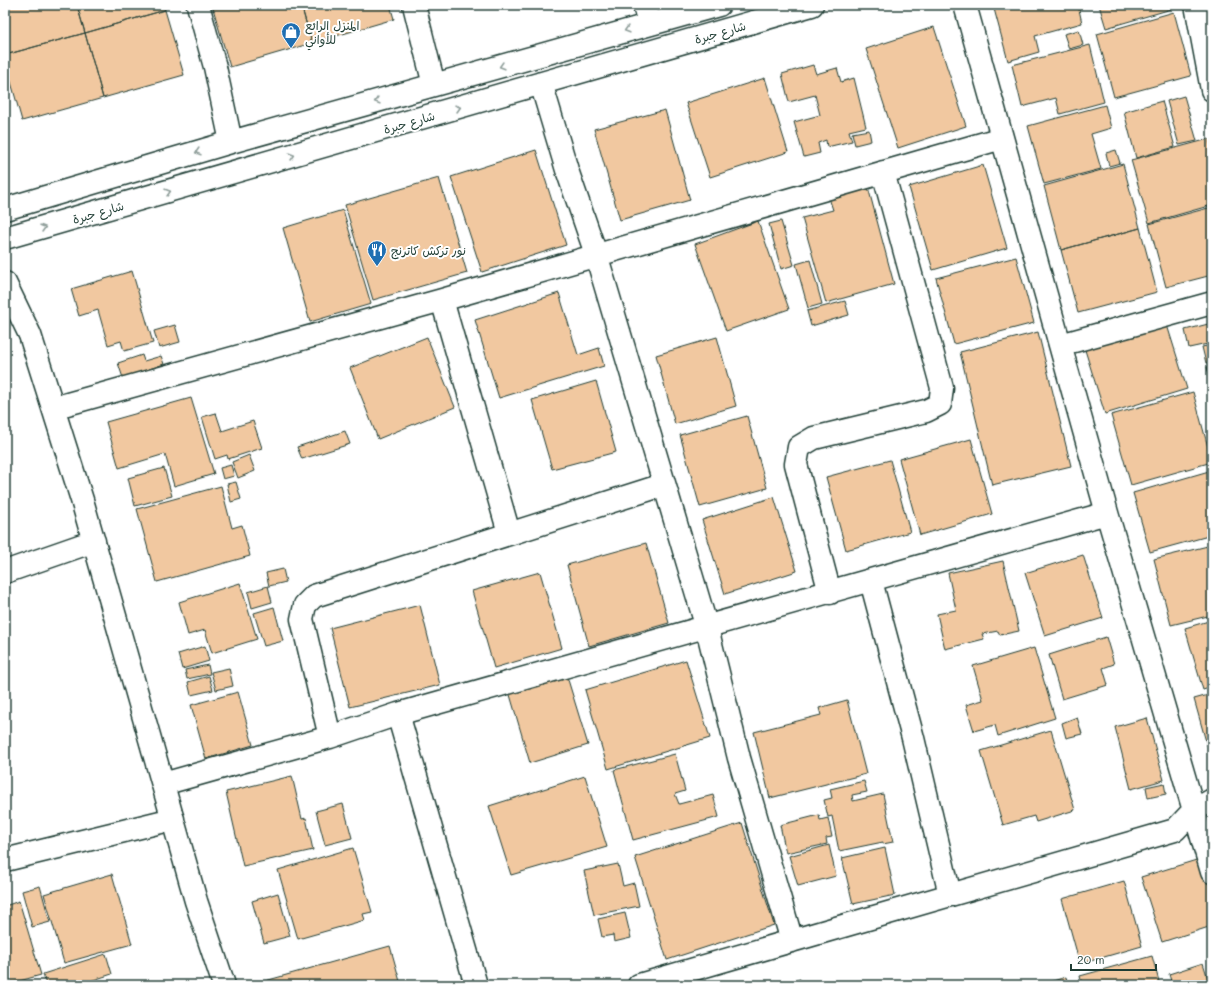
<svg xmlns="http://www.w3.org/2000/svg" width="1217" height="990" font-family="Mali,'Playpen Sans Arabic',sans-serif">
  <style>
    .building { fill: #f1c8a0; stroke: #1f3d34 }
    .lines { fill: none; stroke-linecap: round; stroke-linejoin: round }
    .minor-casing { stroke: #1f3d34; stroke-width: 25 }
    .minor { stroke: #fff; stroke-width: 22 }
    .oneway { stroke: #8f9e9a }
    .labels { text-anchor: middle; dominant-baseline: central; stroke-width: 4; stroke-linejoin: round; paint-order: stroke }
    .poi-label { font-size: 12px; fill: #1f3d34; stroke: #fff; text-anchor: start }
    .street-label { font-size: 12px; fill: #1f3d34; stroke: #fff }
  </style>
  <rect width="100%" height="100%" fill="#fff"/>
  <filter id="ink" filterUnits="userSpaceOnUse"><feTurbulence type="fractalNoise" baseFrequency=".025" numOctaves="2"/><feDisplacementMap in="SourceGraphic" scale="8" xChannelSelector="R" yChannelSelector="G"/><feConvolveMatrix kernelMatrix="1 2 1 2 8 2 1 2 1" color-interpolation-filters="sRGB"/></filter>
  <g filter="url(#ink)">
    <path class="building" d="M5,5H77L85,33L5,55Z
      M77,5H164L165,10L85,33Z
      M212,5H301L312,43L230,67Z
      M301,5H390L394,19L312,43Z
      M993,5H1078L1082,23L1035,36L1039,52L1008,61Z
      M1099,5H1175V8L1106,28Z
      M1208,5H1212V22Z
      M165,10L184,75L103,98L85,33Z
      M1174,12L1191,76L1114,97L1097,34Z
      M934,27L966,126L898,148L866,49Z
      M1079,30L1083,45L1069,49L1064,34Z
      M85,33L103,98L22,121L5,61V55Z
      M1090,45L1104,102L1060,114L1056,98L1022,107L1012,65Z
      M813,65L816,74L837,68L841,82L854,78L866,127L849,131L852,141L827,147L826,140L818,143L820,153L804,157L794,122L820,115L815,95L789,102L782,74Z
      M765,78L788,152L710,177L686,103Z
      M1184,96L1197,141L1179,145L1167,101Z
      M1162,101L1175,147L1136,158L1124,112Z
      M1105,105L1111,128L1091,134L1101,169L1044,184L1028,126Z
      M665,110L690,200L620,220L594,129Z
      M869,130L871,141L855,145L852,133Z
      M1209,139L1212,152V205L1149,223L1131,160Z
      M536,150L566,245L482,272L451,177Z
      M1116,150L1120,163L1109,166L1106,153Z
      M1123,164L1140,228L1061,250L1044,186Z
      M983,165L1007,248L933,270L909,187Z
      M439,178L467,273L373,300L345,205Z
      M868,187L894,284L826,303L802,218L833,210L829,198Z
      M1212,207V275L1166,287L1149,224Z
      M343,210L371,304L310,322L283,228Z
      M758,221L789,309L726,331L695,244Z
      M781,221L794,265L781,269L769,224Z
      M1140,228L1157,292L1078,313L1061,250Z
      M1016,257L1034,323L954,344L936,278Z
      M810,260L822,304L808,308L796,264Z
      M132,271L153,343L124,351L121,341L108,345L98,310L79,316L71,289Z
      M559,293L578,355L599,348L604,366L499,398L475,320Z
      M845,301L849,315L811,326L807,311Z
      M1212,323V343L1189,348L1185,330Z
      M175,325L180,342L159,348L154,331Z
      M1167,325L1187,389L1105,414L1085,350Z
      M1038,332L1071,466L992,485L960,352Z
      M427,337L455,407L378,439L350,368Z
      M717,337L736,406L675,424L656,355Z
      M1212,345V362L1206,363L1202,347Z
      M142,355L144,361L161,356L164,364L123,378L118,363Z
      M1212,366V383H1211L1207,367Z
      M596,381L616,452L552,469L532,400Z
      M1193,392L1212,462L1131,485L1111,415Z
      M191,398L214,474L174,486L165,454L119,468L106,422Z
      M216,413L222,431L253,421L262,448L228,459L227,455L215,459L202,417Z
      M747,416L767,488L700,507L680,435Z
      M345,431L350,444L302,459L297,447Z
      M971,439L992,514L920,535L899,459Z
      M249,455L255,471L238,478L232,462Z
      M890,460L910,532L846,550L826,477Z
      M231,465L234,476L223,479L220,468Z
      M164,468L172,496L135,506L128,478Z
      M1209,471L1212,482V535L1150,552L1133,493Z
      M236,482L241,499L231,502L227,484Z
      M221,486L232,528L242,525L250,556L157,582L137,509Z
      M774,497L797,571L725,594L702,520Z
      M646,543L669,623L589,646L567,565Z
      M1212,545V615L1171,625L1154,559Z
      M1083,555L1103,618L1045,636L1025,573Z
      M1003,561L1019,631L1000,635L998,631L982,634L984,639L945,649L937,614L956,610L948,573Z
      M283,569L286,582L269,586L266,573Z
      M540,572L562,648L494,668L472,591Z
      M240,583L257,639L212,653L205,630L188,635L179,602Z
      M268,586L272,602L252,608L248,592Z
      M420,605L440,685L350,707L330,628Z
      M274,607L283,641L264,646L254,613Z
      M1212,620V687L1203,690L1185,628Z
      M1106,637L1114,664L1103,668L1108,685L1062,699L1049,655Z
      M205,646L209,661L182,669L178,654Z
      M1034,648L1055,718L998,736L995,725L974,731L966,705L983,700L973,666Z
      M686,660L710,738L608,769L585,690Z
      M208,665L210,674L187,679L185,670Z
      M229,668L233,686L216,690L211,672Z
      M565,670L588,745L530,763L508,688Z
      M209,676L213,690L191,695L188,682Z
      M238,692L253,745L206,759L191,705Z
      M1212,694V763L1194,699Z
      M847,700L866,774L770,798L754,732L821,715L819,708Z
      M1077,717L1082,734L1066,738L1062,723Z
      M1147,718L1164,780L1131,789L1115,727Z
      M1051,730L1075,810L1036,822L1034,816L1003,825L981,751Z
      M675,754L685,791L675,794L679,804L713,795L719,817L633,840L614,770Z
      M292,776L302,819L306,818L313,850L243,866L226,792Z
      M585,776L607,847L511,875L489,806Z
      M864,781L867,792L852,795L853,801L883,794L893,842L883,844V842L839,851L832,816L828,817L824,800L832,798L830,789Z
      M1164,783L1166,794L1148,798L1146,787Z
      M343,804L352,838L325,845L316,811Z
      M819,815L820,820L828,818L832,837L826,838L827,844L786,853L780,825Z
      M742,823L774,925L667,960L635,857Z
      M829,845L836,876L798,886L789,856Z
      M353,848L372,912L363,914L365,920L298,939L278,870Z
      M885,848L895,895L853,904L842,858Z
      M1203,858L1212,887V926L1162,942L1141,877Z
      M618,864L623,886L634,883L639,906L594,915L584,871Z
      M112,874L132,944L64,963L44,894Z
      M1124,881L1142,946L1080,964L1062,899Z
      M40,886L50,922L32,927L22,891Z
      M278,893L290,936L264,943L252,901Z
      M19,901L41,975L5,985V906Z
      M625,913L631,938L614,942L613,935L602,937L598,919Z
      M390,946L401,985H266L265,981Z
      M106,954L112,974L78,985H46L43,974Z
      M1152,956L1160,985H1082L1080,976Z
      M1203,963L1210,985H1172L1169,974Z
      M1066,977L1068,985H1040Z
      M800,979L802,985H779Z"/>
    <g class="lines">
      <defs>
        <path id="minor" d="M198,5L215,67L231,142
          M414,5L434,85
          M644,5L649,24
          M965,5L1107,513L1212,872
          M1196,5L1212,90
          M541,83L567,170L596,254L707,628L739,758L792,941
          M5,209L231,142L719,5
          M5,238L812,5
          M5,283L30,335L82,500L196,901L224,985
          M442,300L509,533
          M1060,345L1212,303
          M53,408L442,300L1002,138
          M5,572L94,541
          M871,581L913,738L950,895
          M830,593L796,464L799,447L814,438L926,411L940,404L942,388L883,172
          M398,714L476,985
          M330,737L302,619L305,605L314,596L663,485
          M163,784L330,737L398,714L1107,513
          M5,860L173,819
          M639,985L1175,830L1193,811L1212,800"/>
      </defs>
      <use href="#minor" class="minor-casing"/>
      <use href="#minor" class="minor"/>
    </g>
    <defs><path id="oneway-chevron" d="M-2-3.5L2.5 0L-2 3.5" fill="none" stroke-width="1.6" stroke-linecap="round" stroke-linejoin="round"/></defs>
    <g class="oneway">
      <use href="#oneway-chevron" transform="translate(627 30) rotate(164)"/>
      <use href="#oneway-chevron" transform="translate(502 66) rotate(164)"/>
      <use href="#oneway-chevron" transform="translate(377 101) rotate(164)"/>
      <use href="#oneway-chevron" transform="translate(458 108) rotate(-16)"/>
      <use href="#oneway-chevron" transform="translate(198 152) rotate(163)"/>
      <use href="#oneway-chevron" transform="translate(292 156) rotate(-16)"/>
      <use href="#oneway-chevron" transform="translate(168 192) rotate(-16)"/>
      <use href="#oneway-chevron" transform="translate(43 228) rotate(-16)"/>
    </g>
  </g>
  <defs>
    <symbol id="shop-pin" viewBox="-11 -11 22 30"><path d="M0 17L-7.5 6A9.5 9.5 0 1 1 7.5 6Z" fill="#1f6fb2" stroke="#fff"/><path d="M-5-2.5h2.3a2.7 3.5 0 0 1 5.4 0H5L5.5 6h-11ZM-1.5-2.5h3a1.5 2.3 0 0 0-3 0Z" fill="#fff"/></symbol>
    <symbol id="restaurant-pin" viewBox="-11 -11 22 30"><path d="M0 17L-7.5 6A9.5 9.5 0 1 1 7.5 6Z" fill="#1f6fb2" stroke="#fff"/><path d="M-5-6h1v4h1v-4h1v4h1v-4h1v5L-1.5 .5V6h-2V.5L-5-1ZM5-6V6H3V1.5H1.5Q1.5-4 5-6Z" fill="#fff"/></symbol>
  </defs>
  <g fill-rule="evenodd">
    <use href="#shop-pin" x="280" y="21" width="22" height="30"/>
    <use href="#restaurant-pin" x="366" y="239" width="22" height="30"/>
  </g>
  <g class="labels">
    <g class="poi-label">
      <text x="305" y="25">المنزل الرائع<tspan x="305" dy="14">للأواني</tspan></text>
      <text x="391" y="250">نور تركش كاترنج</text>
    </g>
    <g class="street-label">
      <text transform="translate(720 32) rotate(-16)">شارع جبرة</text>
      <text transform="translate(409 122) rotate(-16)">شارع جبرة</text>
      <text transform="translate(98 212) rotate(-16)">شارع جبرة</text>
    </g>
  </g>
  <rect width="1217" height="990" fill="none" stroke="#fff" stroke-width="20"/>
  <rect x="10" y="10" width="1197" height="970" fill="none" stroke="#1f3d34" stroke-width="1.5" filter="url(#ink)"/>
  <path d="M1071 964v6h85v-6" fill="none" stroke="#1f3d34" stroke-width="2"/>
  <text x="1077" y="964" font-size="12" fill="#1f3d34" stroke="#ffffff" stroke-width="3" paint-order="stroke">20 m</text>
</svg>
